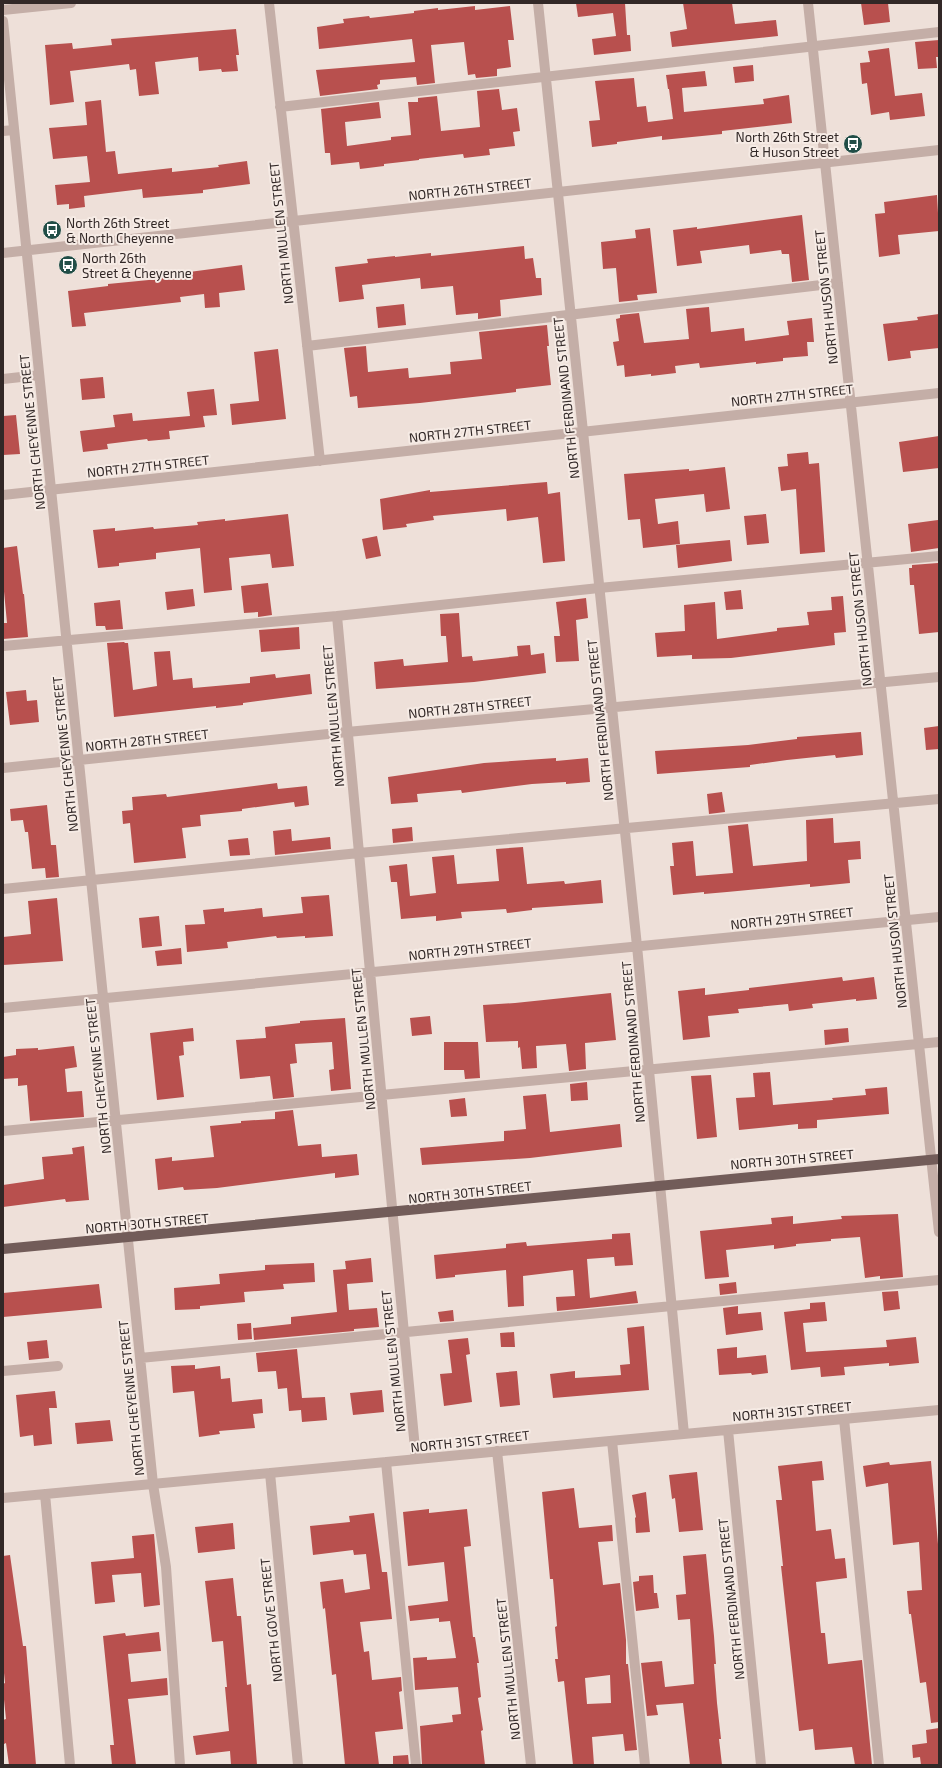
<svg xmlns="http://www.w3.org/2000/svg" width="942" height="1768" font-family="'Exo 2',sans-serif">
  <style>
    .building { fill: #b8504e; fill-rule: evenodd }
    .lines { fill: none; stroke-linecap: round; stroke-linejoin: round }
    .minor { stroke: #c4aea7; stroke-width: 10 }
    .major { stroke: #725c59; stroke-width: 10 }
    .labels { text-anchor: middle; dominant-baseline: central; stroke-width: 4; stroke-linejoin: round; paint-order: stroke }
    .poi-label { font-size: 13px; fill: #322827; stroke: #f6ebe5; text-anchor: start }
    .street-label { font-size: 13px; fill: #322827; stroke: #f6ebe5 }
  </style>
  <rect width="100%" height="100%" fill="#eee0d9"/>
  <path class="building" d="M576,3H625L627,35H630L631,51L594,55L592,39L616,36L613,13L578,17Z
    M683,3H732L735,24L776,20L778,36L672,47L670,32L687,29Z
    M861,3H888L890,22L864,25Z
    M475,6V10L510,6L514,40H508L511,67L497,69V76L476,78L475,74L468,75L464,42L431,45L435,83L417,85L416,77L380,80V84L377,85L378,89L320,96L316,70L415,62L412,39L319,49L317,27L344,23L343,19L369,16L370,18L414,13V11L438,8V10Z
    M236,29L239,55H236L238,71L222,72L221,69L199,71L198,57L155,62L159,94L139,96L136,69L130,70L129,64L70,71L74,102L50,105L45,45L72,43L73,49L112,45L111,39Z
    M939,40V57H936L937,68L918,69L915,42Z
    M889,48L895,96L922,93L925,116L890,120L889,112L871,115L867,83L862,84L860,63L870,62L868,51Z
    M753,65L754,81L735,83L733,67Z
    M705,71L707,86L682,88L684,112L764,104L763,99L789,95L792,123L722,131V134L662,140V136L617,142V144L592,147L589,121L600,120L595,81L634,78L637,107L646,106L648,122L673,119L669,89H668L666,75Z
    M499,89L502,110L517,108L520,131L513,132L515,146L489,149L490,155L464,158L463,154L419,159V160L384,164V166L360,169L359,162L331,165L330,153H325L321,109L379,102L381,118L345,122L347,146L391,140V137L411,135L408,102H418V98L437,96L441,131L480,127L477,91Z
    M101,100L106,152L115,151L118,174L172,168V172L219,167L218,165L247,161L250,184L203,190V193L143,198L142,189L84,196L85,207L69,209V204L57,205L55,185L90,182L87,156L53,159L49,128L87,125L85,102Z
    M937,195L939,231L898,235L900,254L879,257L875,214L885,213L884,202Z
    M802,215L809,280L792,282L789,254H782L781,250L750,254L749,245L700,251L702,263L677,266L673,230L697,227V229Z
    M650,228L657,293L637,295L638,300L619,302L616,268L603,269L601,242L636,238L635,230Z
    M524,246L525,259L533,258L536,278H541L542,295L500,300L501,316L478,319V313L456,315L453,286L421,289L420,278L362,285L364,299L339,302L335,267L368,263L367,259L395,256V257L431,253V256Z
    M242,265L245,290L219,293L220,307L205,308L204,294L180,297L181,302L84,313L86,326L72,327L68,291L108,286V284L159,279V276Z
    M404,304L406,325L378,328L376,307Z
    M709,307L711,332L744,328L745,341L789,335L787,321L812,318L814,342H807L808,356L783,358V361L756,364V362L700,368L699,363L675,366L676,373L651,376V374L625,377L624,365L617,366L613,342L619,341L616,319L620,318V315L639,313L644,343L689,339L686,309Z
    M939,314V348L910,351L911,358L888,361L883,324L918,320L917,317Z
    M547,325L549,346H547L551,385L516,389V392L420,403L358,408L357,396L350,397L344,348L366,346L368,372L408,368L409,378L451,374L450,362L482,359L479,332Z
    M278,349L286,419L232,425L230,404L259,401L254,352Z
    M103,377L105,398L82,400L80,379Z
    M214,389L217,415L203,416L205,427L169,431L170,439L148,441L147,439L107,444L108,449L83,452L80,431L115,427L113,415L132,413L133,421L190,416L187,392Z
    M16,415L20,454L3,455V416Z
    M939,436V468L903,472L899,442Z
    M808,452L809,464L819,463L825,552L800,554L796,489L781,491L778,467L788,466L787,454Z
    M725,467L730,509L706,512L704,494L655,499L658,524L678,521L680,544L643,548L640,519L628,520L624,474L689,469V471Z
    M547,482L548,494L560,492L565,561L543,563L538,517L507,521L506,509L433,516L434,520L406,524L407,527L383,530L380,499L430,490V492Z
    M288,514L294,566L272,568L270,554L229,558L232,590L204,593L200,548L156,553V559L119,563V566L98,568L93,530L115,528V531L153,527L154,529L198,525L197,522L225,519V521Z
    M766,514L769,543L747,545L744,516Z
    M938,520L939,548L911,552L908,524Z
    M377,536L381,556L366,559L362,539Z
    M730,540L732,561L678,568L676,545Z
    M17,546L23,594H24L28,637L3,639V623H7L3,581V548Z
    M938,563L939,632L919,634L914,585H910L909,568H912V565Z
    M268,583L272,615L258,617V612L244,613L241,586Z
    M193,589L195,606L167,610L165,592Z
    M741,590L743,609L726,610L724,592Z
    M843,596L846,632L834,633L835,645L731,658L692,659V655L657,657L655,633L685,631L684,605L715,602L717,639L777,631V628L809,625L807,612L832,610L831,597Z
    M586,598L588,618L576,620L579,661L556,662L554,636H560L556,602Z
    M120,600L123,629L106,630L105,626H96L94,603Z
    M459,613L462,657L472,656L473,661L518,656L517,646L530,645L531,655L544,653L546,673L474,682L376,689L374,662L403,659L404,666L448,662L446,636H441L440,614Z
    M299,627L300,649L261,652L259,630Z
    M124,642L125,643H128L133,690L157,686L154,652L170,651L173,680L192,678L193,688L250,683V677L275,674L276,678L310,674L312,694L243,703V705L216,708V706L114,717L107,643Z
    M26,690L27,701L37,700L39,722L10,725L6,692Z
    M939,726V749L926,750L924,728Z
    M861,732L863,755L836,758L835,755L787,760L750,765V767L657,774L655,751L748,745L797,739V737Z
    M556,758V761L588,758L590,782L566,784V782L532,784L462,793L461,790L417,794L418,802L391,804L388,777L484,763Z
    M277,783L278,789L307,786L309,805L295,807L294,802L242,809V811L200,815L201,826L182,828L186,858L134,863L130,823L123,824L122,811L133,810L132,797L166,794L167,797Z
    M722,792L725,812L709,814L707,794Z
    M47,805L51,845H56L59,877L46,878L45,868L32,869L28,832H25L23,820L11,821L10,809Z
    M833,818L834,843L860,841L861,859L848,860L850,883L810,887V884L727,892L704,894V892L673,895L670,866H674L672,843L693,841L696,876L733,873L728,826L748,824L753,866L807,861L806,820Z
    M412,827L413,841L393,843L392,829Z
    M291,829L292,841L330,837L331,849L275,855L273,831Z
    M248,838L250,855L230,856L228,840Z
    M523,847L527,884L564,881L565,884L601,880L603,903L532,908V910L507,913L506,909L461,912L462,918L436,921V916L401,919L397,882H391L389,866L407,864L410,896L436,893L432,857L454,855L457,884L499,881L496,849Z
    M329,895L333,936L305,938V936L277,938L276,936L227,942L228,948L187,952L185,925L205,924L203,910L224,908V912L262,908L263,917L303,913L301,897Z
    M57,898L63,961L3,965V937L31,934L28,901Z
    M159,916L162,946L142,948L139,918Z
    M181,948L182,964L157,966L155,951Z
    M842,977L843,981L874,977L877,999L856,1001V999L812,1004L813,1008L789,1011L788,1004L738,1009L739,1013L708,1016L710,1037L683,1040L678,991L705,988V995L749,990V988Z
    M611,993L616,1040L585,1043L586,1069L569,1071L566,1044L536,1046L537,1068L522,1069L520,1047L518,1048V1041L486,1042L483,1005L515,1003Z
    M430,1016L432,1034L412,1036L410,1018Z
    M345,1018L351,1089L331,1091L329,1070L334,1069L332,1042L295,1044L297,1063L290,1064L294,1097L273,1099L270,1076L240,1079L236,1040L266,1038L265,1027L300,1023V1021Z
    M193,1028L194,1041L183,1042L184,1055L179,1056L184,1097L157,1100L150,1033Z
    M848,1028L849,1042L825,1045L824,1030Z
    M444,1042H478L480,1078L465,1079L464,1070H444Z
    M74,1046L77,1067L65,1069L67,1092L82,1091L84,1117L30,1121L27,1085L18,1086V1078L3,1079V1057L16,1055V1049L38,1048V1050Z
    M770,1072L773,1105L833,1100L832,1098L866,1095L865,1089L887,1087L889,1114L817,1120V1128L798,1129V1124L739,1130L736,1098L755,1097L753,1073Z
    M711,1075L717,1137L697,1139L691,1076Z
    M587,1082L588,1100L571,1101L570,1084Z
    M546,1094L550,1132L620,1124L622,1147L530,1158L422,1165L420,1148L504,1141V1131L526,1129L523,1096Z
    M465,1098L467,1116L451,1117L449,1100Z
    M293,1110L298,1146L321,1144L322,1157L357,1154L359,1175L335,1178V1173L217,1188L184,1190L183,1187L158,1190L155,1159L172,1157V1161L214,1157L210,1126L241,1123V1121L275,1119V1112Z
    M84,1146L89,1200L66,1202L65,1199L3,1207V1185L44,1179L42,1157L73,1154L72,1148Z
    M898,1214L903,1277L880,1279V1276L865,1278L860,1237L831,1239V1241L796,1244V1246L774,1249V1245L726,1250L729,1277L705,1279L700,1231L772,1224L771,1218L793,1216V1224L842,1219L841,1216Z
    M630,1233L633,1265L615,1266L614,1257L587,1259L590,1298L636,1291L638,1303L557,1311L556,1297L575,1296L573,1270L523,1276L524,1306L508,1307L506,1270L455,1275V1277L436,1279L434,1255L506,1248V1244L526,1242L527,1246L612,1239V1234Z
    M371,1258L373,1282L347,1284L349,1310L377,1308L379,1327L354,1329V1331L254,1340L253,1328L291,1324V1317L337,1312L333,1270L346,1269L345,1261Z
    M314,1263L315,1282L283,1284L284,1289L244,1292L245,1302L200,1306V1309L175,1310L174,1288L220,1284L219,1274L265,1270V1265Z
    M736,1282L737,1293L720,1295L719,1284Z
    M99,1284L102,1308L3,1317V1293Z
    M898,1291L900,1309L884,1311L882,1292Z
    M825,1302L827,1321L803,1323L806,1352L887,1347L886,1340L916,1337L919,1363L889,1366V1363L844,1367L845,1375L821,1377L820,1367L791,1370L784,1312L810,1309V1303Z
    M738,1306V1314L761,1312L763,1330L726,1335L723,1308Z
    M453,1310L454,1321L440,1322L438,1312Z
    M251,1323L252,1339L238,1340L237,1324Z
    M644,1326L649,1390L553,1398L550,1374L575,1371V1378L621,1375L620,1365L630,1364L627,1328Z
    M514,1332L515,1347H501L500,1333Z
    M468,1338L470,1354L466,1355L472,1402L444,1406L440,1374L452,1373L448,1340Z
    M47,1340L49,1358L29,1360L27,1342Z
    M737,1347V1358L766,1355L768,1373L752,1375L751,1373L719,1375L717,1349Z
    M297,1349L302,1398L325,1397L327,1420L302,1422L301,1410L289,1411L287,1388L278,1389L276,1371L258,1372L256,1353Z
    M195,1365V1369L220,1366L221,1379L230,1378L232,1402L262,1399L263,1413L253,1414L255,1428L219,1431L220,1434L199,1437L194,1391L173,1393L171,1366Z
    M517,1371L520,1405L500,1407L496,1373Z
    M382,1390L384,1412L353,1415L350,1393Z
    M55,1391L57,1408H49L52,1444L34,1446L33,1435L20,1437L16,1395Z
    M110,1420L113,1441L77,1444L75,1423Z
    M822,1461L824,1480L812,1481L816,1531L831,1529L835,1559L845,1558L847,1578L816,1582L821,1633H825L828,1664L862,1660L872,1765H855L852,1747L815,1750L813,1729L799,1731L781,1566H783L776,1500H782L778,1466Z
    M931,1461L939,1556V1722L931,1723L926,1682L920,1683L911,1614H909L907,1591L922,1590L919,1542L893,1545L888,1483L866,1487L863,1466L889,1462L890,1465Z
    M697,1472L703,1530L679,1532L675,1498L672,1499L669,1475Z
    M574,1488L579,1528L612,1525L613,1541L598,1542L603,1585L620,1583L626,1640V1664H628L637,1750L625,1751L623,1734L592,1737L594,1765H573L564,1681L558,1682L555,1659H558L555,1627L557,1626L553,1579H550L542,1492ZM610,1675L611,1703L587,1704L585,1678Z
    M646,1492L650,1532L636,1533L635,1518L636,1517L632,1495Z
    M429,1509V1513L467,1509L471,1546L464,1547L473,1637H475L479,1663H477L481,1697L478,1698L483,1730L481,1731L485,1765H422L420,1726L453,1722L452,1715L461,1714L458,1687L415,1690L413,1658L427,1657V1660L456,1658L450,1621L439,1622V1618L410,1621L408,1606L448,1601L444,1562L408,1566L403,1512Z
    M374,1513L382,1572H387L392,1619L360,1622L364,1652L369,1651L372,1680L401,1677L402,1691L399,1692L403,1729L375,1732L379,1765H345L336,1674L332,1675L325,1608L323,1609L320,1582L343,1579L345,1593L370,1589L366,1554L354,1555L353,1550L313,1555L310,1526L350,1522L349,1516Z
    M233,1523L235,1549L198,1553L195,1527Z
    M154,1534L160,1605L144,1607L141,1573L112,1575L115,1602L95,1604L91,1562L134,1558L132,1536Z
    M706,1554L714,1636L716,1664H714L717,1703L721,1739H719L722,1765H690L683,1703L656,1705L658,1715L647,1716L641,1663L662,1661L665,1687L694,1684L690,1619L678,1620L676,1595L686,1594L683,1556Z
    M10,1555L23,1646H26L36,1765H9L6,1743L4,1744L3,1720L6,1719L3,1690V1684L5,1683L3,1663V1556Z
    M653,1575L654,1593H657L659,1608L636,1611L633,1582L639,1581V1576Z
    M233,1578L237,1616H241L247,1685L251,1684L257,1765H231L230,1751L196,1755L193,1736L229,1731L225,1687H227L223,1641L212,1642L205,1581Z
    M159,1632L161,1651L128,1654L131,1682L167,1678L168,1695L128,1699L136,1765H112L110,1745H114L103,1636L125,1633L126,1636Z
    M939,1728V1765H921L920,1757L913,1758L912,1745L927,1743L926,1730Z
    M408,1755L409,1765H393V1756Z"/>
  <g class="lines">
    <path class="minor" d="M269,3L320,461
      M538,3L637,946L684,1434
      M808,3L939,1232
      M3,10L71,3
      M3,21L153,1484L166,1567L180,1765
      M280,107L939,32
      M3,131L14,130
      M3,253L939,150
      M307,346L838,283
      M3,379L39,375
      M3,495L939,393
      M337,616C361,897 390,1178 416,1459
      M3,646L337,616L599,588L939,556
      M3,768L347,732L939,677
      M3,889L359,853L939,799
      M3,1008L939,917
      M3,1131L939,1042
      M140,1358L939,1280
      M3,1371L58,1366
      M844,1419L879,1765
      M728,1430L761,1765
      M612,1441L645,1765
      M497,1451L531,1765
      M386,1462L416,1765
      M270,1473L298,1765
      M45,1494L70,1765
      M3,1498L939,1410"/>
    <path class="major" d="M3,1249L939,1159"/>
  </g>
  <defs>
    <symbol id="bus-disc" viewBox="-11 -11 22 22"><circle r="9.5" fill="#214e47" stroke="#f6ebe5"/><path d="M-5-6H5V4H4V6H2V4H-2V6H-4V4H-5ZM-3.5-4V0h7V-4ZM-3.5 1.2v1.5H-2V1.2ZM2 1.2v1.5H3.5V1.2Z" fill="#fff"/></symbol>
  </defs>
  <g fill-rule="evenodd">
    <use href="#bus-disc" x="842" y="133" width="22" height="22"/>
    <use href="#bus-disc" x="41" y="219" width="22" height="22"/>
    <use href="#bus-disc" x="57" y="254" width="22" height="22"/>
  </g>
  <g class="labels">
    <g class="poi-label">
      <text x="839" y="137" text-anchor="end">North 26th Street<tspan x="839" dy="15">&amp; Huson Street</tspan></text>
      <text x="66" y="223">North 26th Street<tspan x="66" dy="15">&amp; North Cheyenne</tspan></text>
      <text x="82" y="258">North 26th<tspan x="82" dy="15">Street &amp; Cheyenne</tspan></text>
    </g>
    <g class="street-label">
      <text transform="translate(470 189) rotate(-6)">NORTH 26TH STREET</text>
      <text transform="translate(281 233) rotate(-96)">NORTH MULLEN STREET</text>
      <text transform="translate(826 297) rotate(-96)">NORTH HUSON STREET</text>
      <text transform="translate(792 395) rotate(-6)">NORTH 27TH STREET</text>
      <text transform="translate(566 398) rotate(-96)">NORTH FERDINAND STREET</text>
      <text transform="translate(470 431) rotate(-6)">NORTH 27TH STREET</text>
      <text transform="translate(32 432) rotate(-96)">NORTH CHEYENNE STREET</text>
      <text transform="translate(148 466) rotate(-6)">NORTH 27TH STREET</text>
      <text transform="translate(860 619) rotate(-96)">NORTH HUSON STREET</text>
      <text transform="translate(470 707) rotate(-6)">NORTH 28TH STREET</text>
      <text transform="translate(333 716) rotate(-95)">NORTH MULLEN STREET</text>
      <text transform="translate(600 720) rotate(-96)">NORTH FERDINAND STREET</text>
      <text transform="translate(147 740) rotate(-6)">NORTH 28TH STREET</text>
      <text transform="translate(65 754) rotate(-96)">NORTH CHEYENNE STREET</text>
      <text transform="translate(792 918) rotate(-6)">NORTH 29TH STREET</text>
      <text transform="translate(895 941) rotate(-96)">NORTH HUSON STREET</text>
      <text transform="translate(470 949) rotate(-6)">NORTH 29TH STREET</text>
      <text transform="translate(363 1039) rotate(-96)">NORTH MULLEN STREET</text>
      <text transform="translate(633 1042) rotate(-95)">NORTH FERDINAND STREET</text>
      <text transform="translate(98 1076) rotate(-96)">NORTH CHEYENNE STREET</text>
      <text transform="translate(792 1159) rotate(-5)">NORTH 30TH STREET</text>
      <text transform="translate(470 1192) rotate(-6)">NORTH 30TH STREET</text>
      <text transform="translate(147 1223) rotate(-5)">NORTH 30TH STREET</text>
      <text transform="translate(393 1361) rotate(-96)">NORTH MULLEN STREET</text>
      <text transform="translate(131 1398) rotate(-96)">NORTH CHEYENNE STREET</text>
      <text transform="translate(792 1411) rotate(-5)">NORTH 31ST STREET</text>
      <text transform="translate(470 1441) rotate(-6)">NORTH 31ST STREET</text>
      <text transform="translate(731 1599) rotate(-96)">NORTH FERDINAND STREET</text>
      <text transform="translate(271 1620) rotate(-96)">NORTH GOVE STREET</text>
      <text transform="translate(508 1669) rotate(-96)">NORTH MULLEN STREET</text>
    </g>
  </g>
  <rect width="942" height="1768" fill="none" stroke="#322827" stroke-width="8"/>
</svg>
